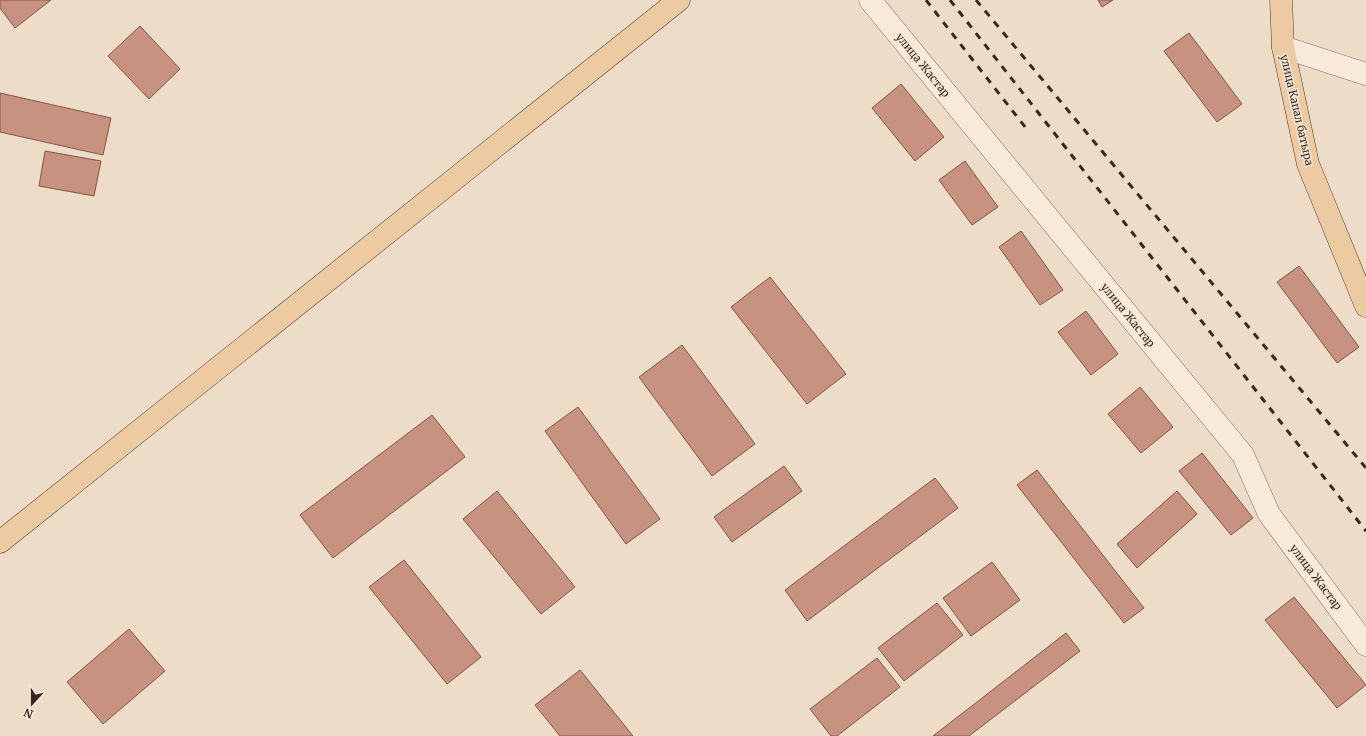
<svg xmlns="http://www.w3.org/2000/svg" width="1366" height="736" font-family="Merriweather,serif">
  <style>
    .building { fill: #c79380; stroke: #845545 }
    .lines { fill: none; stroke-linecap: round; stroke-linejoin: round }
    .minor-casing { stroke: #876e5e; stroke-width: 23 }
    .major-casing { stroke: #553d32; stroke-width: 23 }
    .minor { stroke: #f7eada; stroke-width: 22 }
    .major { stroke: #eccaa2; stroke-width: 22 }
    .rail { stroke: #382820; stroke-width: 3; stroke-dasharray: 7 7; stroke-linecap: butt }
    .labels { text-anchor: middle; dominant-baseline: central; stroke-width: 3; stroke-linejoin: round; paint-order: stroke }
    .street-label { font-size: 11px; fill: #382820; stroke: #f4e7d7 }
  </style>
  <rect width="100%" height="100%" fill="#ecdcc8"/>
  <path class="building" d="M0,0H51L15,28L0,8Z
    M1098,0H1113L1102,7Z
    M140,26L180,69L149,99L108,56Z
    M1189,33L1242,104L1217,122L1164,51Z
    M901,84L944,137L915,161L872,108Z
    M0,93L111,118L103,155L0,132Z
    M45,151L101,161L94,196L39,186Z
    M965,161L998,207L972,225L939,180Z
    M1021,231L1063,290L1040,305L999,247Z
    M1299,266L1359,347L1337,363L1277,282Z
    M770,277L846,374L807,404L731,307Z
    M1086,311L1118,354L1091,375L1058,332Z
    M682,345L755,444L712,476L639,377Z
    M1140,387L1173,427L1141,453L1108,414Z
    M578,407L660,519L626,544L545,431Z
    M432,415L465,457L333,558L300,515Z
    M1202,453L1253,518L1231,535L1179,471Z
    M784,466L802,491L732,542L714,517Z
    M1037,470L1144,608L1124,623L1017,485Z
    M935,478L958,508L807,621L785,590Z
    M497,491L575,587L541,614L463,519Z
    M1177,491L1197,514L1137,568L1117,544Z
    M404,560L481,657L447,684L369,587Z
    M992,562L1020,600L971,636L943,598Z
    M1294,597L1366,685L1337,708L1265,620Z
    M937,603L963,635L904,681L878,648Z
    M129,629L165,671L103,724L67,682Z
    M1066,633L1080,651L969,736H933Z
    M877,658L900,687L837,736H831L810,709Z
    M580,670L633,736H560L535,705Z"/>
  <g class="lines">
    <defs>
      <path id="minor" d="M870,0L1243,455L1269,514L1366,645
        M1283,47L1366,74"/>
      <path id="major" d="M1281,0L1283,47L1308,164L1366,306
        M0,542L679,0"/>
    </defs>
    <use href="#minor" class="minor-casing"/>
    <use href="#major" class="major-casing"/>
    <use href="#minor" class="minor"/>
    <use href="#major" class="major"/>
    <path class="rail" d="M926,0L1029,132
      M950,0L1366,531
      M976,0L1366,468"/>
  </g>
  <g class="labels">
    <g class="street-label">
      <text transform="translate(923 65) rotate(51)">улица Жастар</text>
      <text transform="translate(1297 110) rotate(77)">улица Капал батыра</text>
      <text transform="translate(1128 315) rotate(51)">улица Жастар</text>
      <text transform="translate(1316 577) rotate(53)">улица Жастар</text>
    </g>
  </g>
  <g transform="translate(32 704) rotate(201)" stroke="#f4e7d7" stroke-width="3" paint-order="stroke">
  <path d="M0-3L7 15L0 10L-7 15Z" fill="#382820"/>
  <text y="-6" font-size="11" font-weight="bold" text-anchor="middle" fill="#382820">N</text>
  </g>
</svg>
